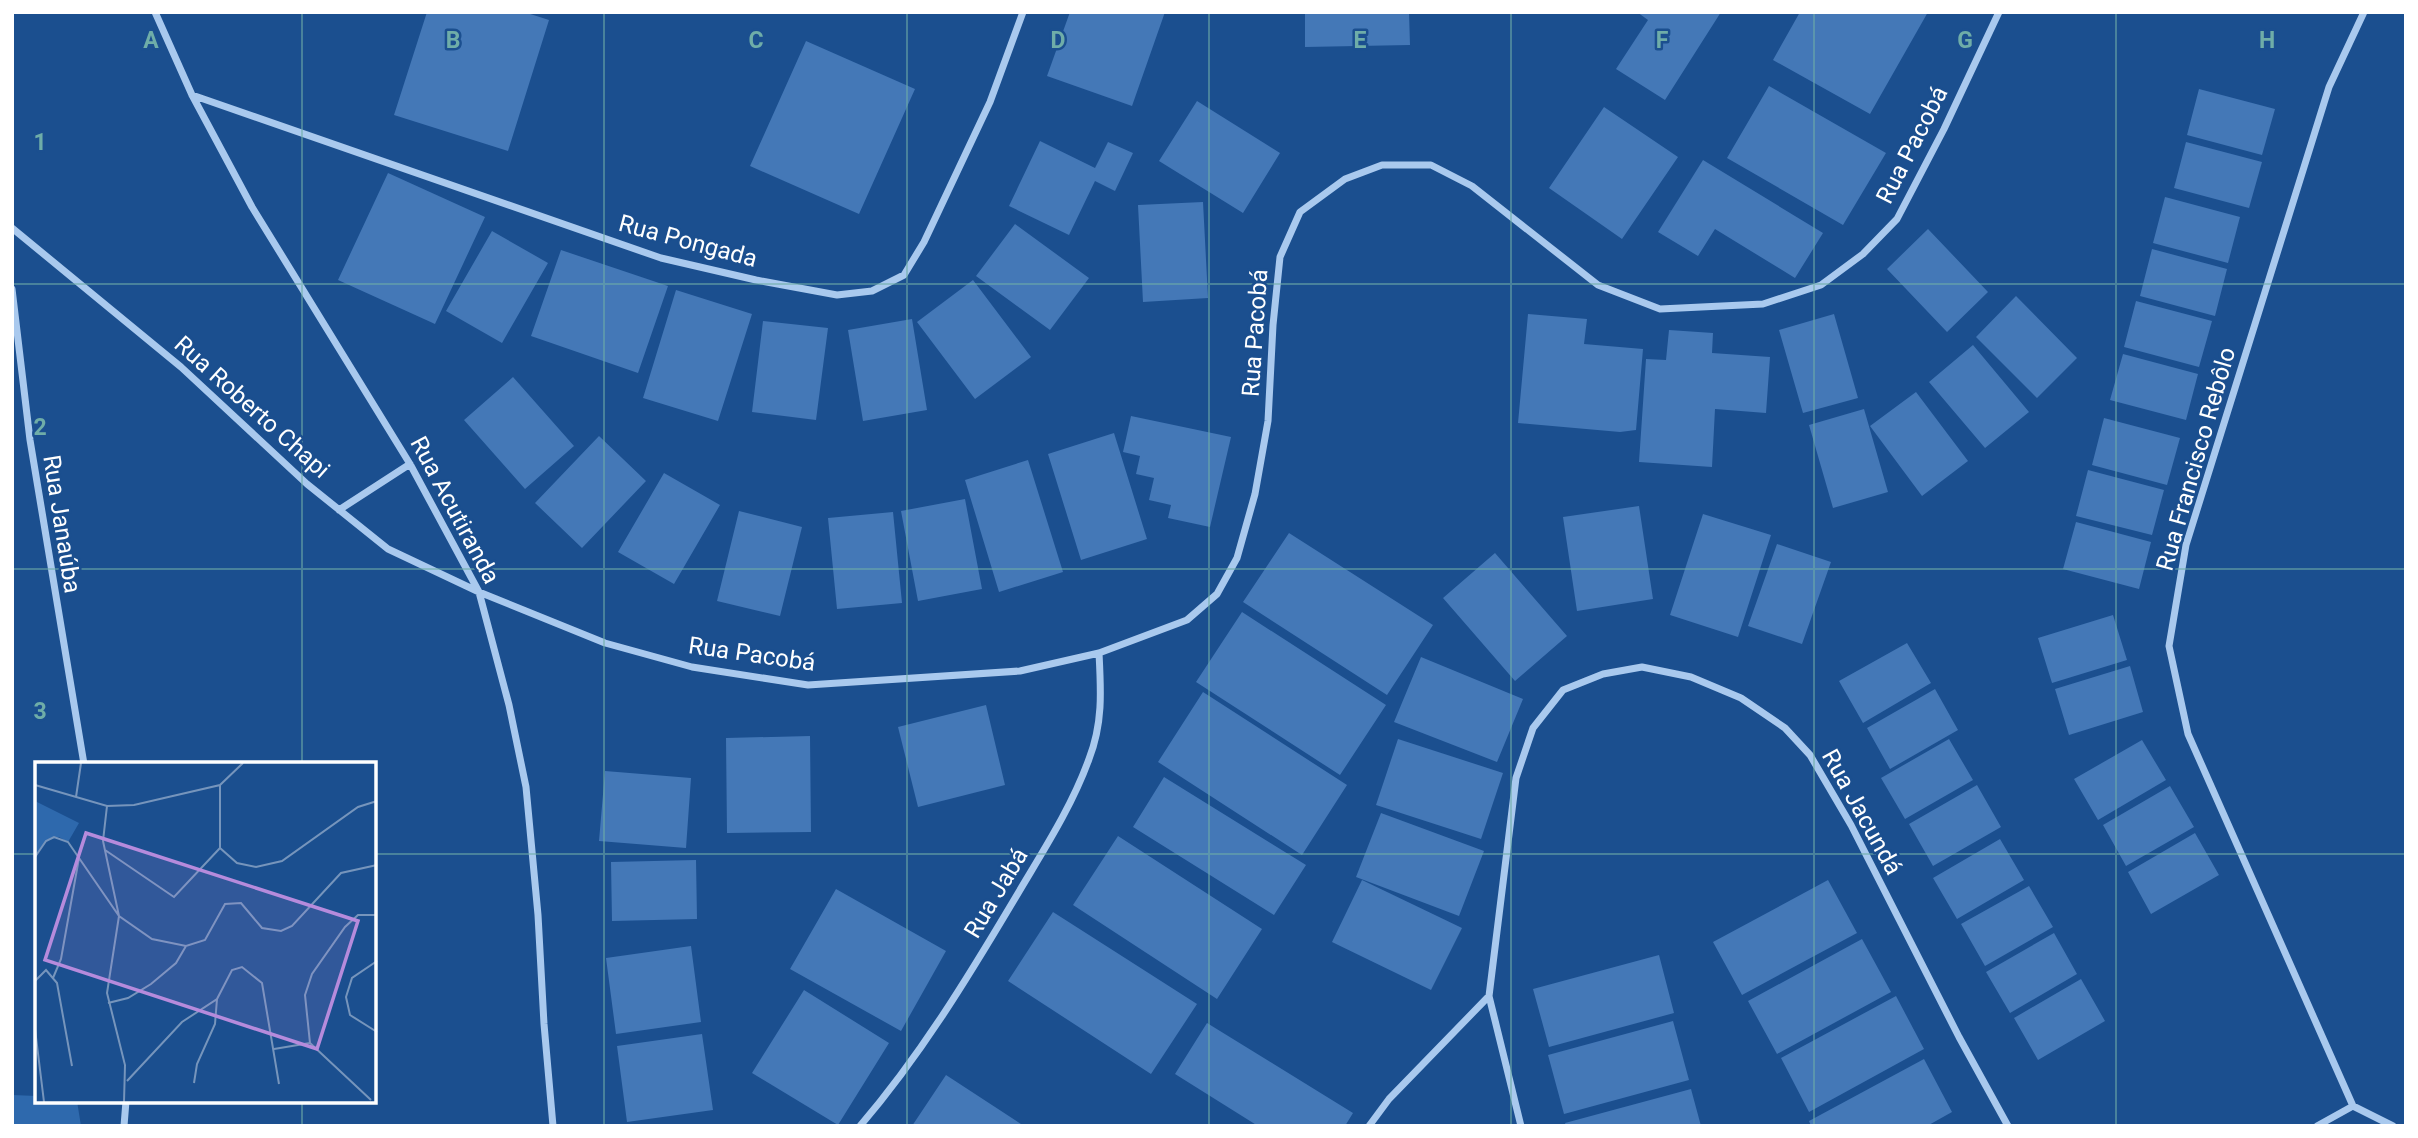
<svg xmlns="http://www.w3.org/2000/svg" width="2418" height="1138" font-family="Roboto,sans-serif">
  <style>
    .green { fill: #2e69ad }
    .building { fill: #4478b7 }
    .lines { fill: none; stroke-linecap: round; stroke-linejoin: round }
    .street { stroke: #a9c9ee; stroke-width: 7 }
    .grid { fill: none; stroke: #6fada8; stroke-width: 2; stroke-opacity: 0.55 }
    .labels { text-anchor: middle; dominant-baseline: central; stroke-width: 5; stroke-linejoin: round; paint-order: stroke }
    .street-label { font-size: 24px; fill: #fff; stroke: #1b4f8f }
    .inset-road { fill: none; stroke: #7695bc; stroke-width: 2 }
    .view { fill: #b68bdc; fill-opacity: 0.15; stroke: #b68bdc; stroke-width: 3.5 }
    .inset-edge { fill: none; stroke: #fff; stroke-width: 3.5 }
    .grid-label { font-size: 23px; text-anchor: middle; font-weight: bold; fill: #6fada8; stroke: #1b4f8f; stroke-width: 5; stroke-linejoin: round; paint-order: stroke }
  </style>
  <rect width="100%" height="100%" fill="#1b4f8f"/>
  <path class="green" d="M12,1095L37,1096V1101H77L81,1126H12Z"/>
  <path class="building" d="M427,12H524L549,20L508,151L394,115Z
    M1070,12H1165L1132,106L1047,76Z
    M1305,12H1409L1410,45L1305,47Z
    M1637,12H1721L1665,100L1616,69L1648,20Z
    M1800,12H1928L1870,114L1773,60Z
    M806,41L915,89L859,214L750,166Z
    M1769,86L1886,153L1843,225L1727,158Z
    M2199,89L2275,109L2262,155L2187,135Z
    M1197,101L1280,153L1243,213L1159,161Z
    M1604,107L1678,157L1622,239L1549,188Z
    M1040,141L1095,168L1108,142L1133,153L1115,191L1095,181L1069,235L1009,206Z
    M2186,142L2262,162L2249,208L2174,188Z
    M1703,160L1823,233L1795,278L1715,229L1698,256L1658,232Z
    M388,173L485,217L435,324L338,280Z
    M2165,197L2240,217L2228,263L2153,243Z
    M1203,202L1208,298L1143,302L1138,205Z
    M1015,224L1089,278L1050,330L976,276Z
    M1928,229L1988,292L1947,332L1887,269Z
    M492,231L548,263L502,343L446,311Z
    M2152,249L2227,269L2215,316L2140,296Z
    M561,250L668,286L638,373L531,336Z
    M973,280L1031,357L975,399L917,322Z
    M676,290L752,314L718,421L643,398Z
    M2016,296L2077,358L2037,398L1976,337Z
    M2136,301L2212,321L2199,367L2124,347Z
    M1528,314L1587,319L1584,344L1643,349L1636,430L1620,432L1518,423Z
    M1834,314L1858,398L1803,413L1779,330Z
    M912,319L927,410L863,421L848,330Z
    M763,321L828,328L816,420L752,412Z
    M1669,330L1713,333L1712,353L1770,357L1766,413L1715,409L1712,467L1639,462L1646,359L1666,360Z
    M1973,345L2029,412L1985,448L1929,382Z
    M2123,354L2198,374L2186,420L2110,400Z
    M513,377L574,446L525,489L464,420Z
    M1916,392L1968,461L1922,496L1870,426Z
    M1864,409L1888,492L1833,508L1809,425Z
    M1131,416L1231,437L1210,527L1168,518L1171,505L1149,500L1154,478L1136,474L1140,456L1123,452Z
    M2104,418L2180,438L2167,485L2092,465Z
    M1114,433L1147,539L1081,560L1048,454Z
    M599,436L646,481L582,548L535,503Z
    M1028,460L1063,572L999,592L965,480Z
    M2088,470L2164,490L2152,535L2076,516Z
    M664,473L720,505L674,584L618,552Z
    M965,499L982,589L918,601L901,511Z
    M1639,506L1653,599L1577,611L1563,517Z
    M739,511L802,527L780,616L717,601Z
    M893,512L902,603L837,609L828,518Z
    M1703,514L1771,535L1738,637L1670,615Z
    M2076,522L2151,542L2139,589L2063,569Z
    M1289,533L1433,625L1387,695L1243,602Z
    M1777,544L1831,562L1802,644L1748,626Z
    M1495,553L1567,636L1515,681L1443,598Z
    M1242,612L1386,705L1340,775L1196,682Z
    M2113,615L2127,660L2052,683L2038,638Z
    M1907,643L1931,683L1863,723L1839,681Z
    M1421,657L1523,699L1497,762L1394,722Z
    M2130,666L2143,712L2069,735L2055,689Z
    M1935,689L1958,730L1890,769L1867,728Z
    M1203,692L1347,785L1302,855L1158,762Z
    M986,705L1005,785L918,807L898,727Z
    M810,736L811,832L727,833L726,738Z
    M1398,739L1503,773L1481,839L1376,805Z
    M1949,739L1973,780L1905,819L1881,778Z
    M2142,740L2166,780L2098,820L2074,779Z
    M605,771L691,778L686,848L599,841Z
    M1164,777L1306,865L1274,915L1133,827Z
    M1977,785L2001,827L1933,866L1909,824Z
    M2170,786L2194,827L2126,866L2103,825Z
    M1381,813L1484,851L1459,916L1356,877Z
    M2195,833L2219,875L2151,914L2128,872Z
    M1118,836L1262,929L1217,999L1073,905Z
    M2000,839L2024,880L1957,919L1933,878Z
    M696,860L697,919L612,921L611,862Z
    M1362,880L1462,928L1431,990L1332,942Z
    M1828,880L1857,933L1742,995L1713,942Z
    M2029,886L2053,927L1985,966L1961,924Z
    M836,889L946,951L901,1031L790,969Z
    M1053,912L1197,1004L1151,1074L1008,981Z
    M2054,933L2077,974L2010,1013L1986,972Z
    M1862,939L1891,992L1777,1054L1748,1001Z
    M691,946L701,1022L616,1034L606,958Z
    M1659,955L1674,1013L1549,1047L1533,989Z
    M2081,979L2105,1021L2038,1060L2014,1018Z
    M804,990L889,1043L838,1125L752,1073Z
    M1896,996L1924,1049L1809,1112L1781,1058Z
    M1673,1021L1689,1080L1564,1114L1548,1055Z
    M1207,1023L1353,1113L1345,1126H1258L1175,1074Z
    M702,1034L713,1110L627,1122L617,1046Z
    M1924,1059L1952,1112L1927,1126H1811L1809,1121Z
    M946,1075L1024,1126H912Z
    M1691,1089L1701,1126H1566L1565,1123Z"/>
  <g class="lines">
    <path class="street" d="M155,12L192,95L252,207L410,464L479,592L509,705L526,787L538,915L544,1024L553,1126
      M2364,12L2329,87L2186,545L2169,646L2188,734L2353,1106L2393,1126
      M192,95L661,258L756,280L837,295L872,291L904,275L924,242L990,102L1023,12
      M12,228L181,367L307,484L388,549L479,592L605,643L692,667L808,685L1020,671L1099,653L1187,620L1217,594L1237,558L1255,494L1268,421L1273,325L1280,257L1300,212L1345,179L1382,165H1431L1472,186L1598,285L1660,309L1763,304L1821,285L1863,254L1897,219L1944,129L1999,12
      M12,289L30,440L84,764
      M339,510L410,464
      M1489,996L1521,1126
      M124,1126L126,1101
      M860,1126C920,1056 967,979 1014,900C1041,854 1071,809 1089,759C1103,723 1101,691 1099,653
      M1369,1126L1389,1099L1489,996L1516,778L1533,728L1563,690L1603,674L1642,667L1691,677L1741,698L1785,728L1810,755L1851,825L1959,1037L2008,1126
      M2317,1126L2353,1106"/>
  </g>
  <path class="grid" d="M302,12V764M604,12V1126M907,12V1126M1209,12V1126M1511,12V1126M1814,12V1126M2116,12V1126M12,284H2406M12,569H2406M12,854H37M374,854H2406M302,1101V1126"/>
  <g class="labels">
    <g class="street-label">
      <text transform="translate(1912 145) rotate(-63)">Rua Pacobá</text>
      <text transform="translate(688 241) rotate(15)">Rua Pongada</text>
      <text transform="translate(1255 333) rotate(-86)">Rua Pacobá</text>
      <text transform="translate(252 407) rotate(42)">Rua Roberto Chapi</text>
      <text transform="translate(2196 459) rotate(-74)">Rua Francisco Rebôlo</text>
      <text transform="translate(455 510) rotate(62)">Rua Acutiranda</text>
      <text transform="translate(62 524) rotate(81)">Rua Janaúba</text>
      <text transform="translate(752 654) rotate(8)">Rua Pacobá</text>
      <text transform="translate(1862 812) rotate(61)">Rua Jacundá</text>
      <text transform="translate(996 893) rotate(-59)">Rua Jabá</text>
    </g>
  </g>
  <g transform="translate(35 762)">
    <rect width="341" height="341" fill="#1b4f8f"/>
    <path d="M0,39L44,61L33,80L24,75L11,79L0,95Z" fill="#2e69ad"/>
    <path class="inset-road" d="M0,23L72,44L99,43L185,23L208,1M185,23V86L202,101L221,105L247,99L323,45L342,39M41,35L46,1M72,44L68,79L84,154L72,231L90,303L89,340M70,88L139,135L185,86M0,95L11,79L19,75L33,80L84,154L117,177L151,184L170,178L190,142L206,141L227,166L246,169L257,164L306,111L342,103M342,199L317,216L311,235L315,253L342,270M18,216L26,197L44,96M0,219L11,208L22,221L37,304M73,241L93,236L116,222L141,201L151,184M0,267L9,340M239,287L275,281M92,319L147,260L182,237L197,208L207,205L227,221L244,322M159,321L162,302L180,262L182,237M336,338L275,281L270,233L277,212L310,165L323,153H342"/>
    <path class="view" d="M51,71L323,159L282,287L10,198Z"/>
    <rect width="341" height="341" class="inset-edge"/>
  </g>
  <g class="grid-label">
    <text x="151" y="48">A</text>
    <text x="453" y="48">B</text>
    <text x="756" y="48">C</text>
    <text x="1058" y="48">D</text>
    <text x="1360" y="48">E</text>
    <text x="1662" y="48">F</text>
    <text x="1965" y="48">G</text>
    <text x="2267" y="48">H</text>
    <text x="40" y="150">1</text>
    <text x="40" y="435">2</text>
    <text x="40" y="719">3</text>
  </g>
  <rect width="2418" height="1138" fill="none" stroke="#ffffff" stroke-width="28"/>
</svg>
